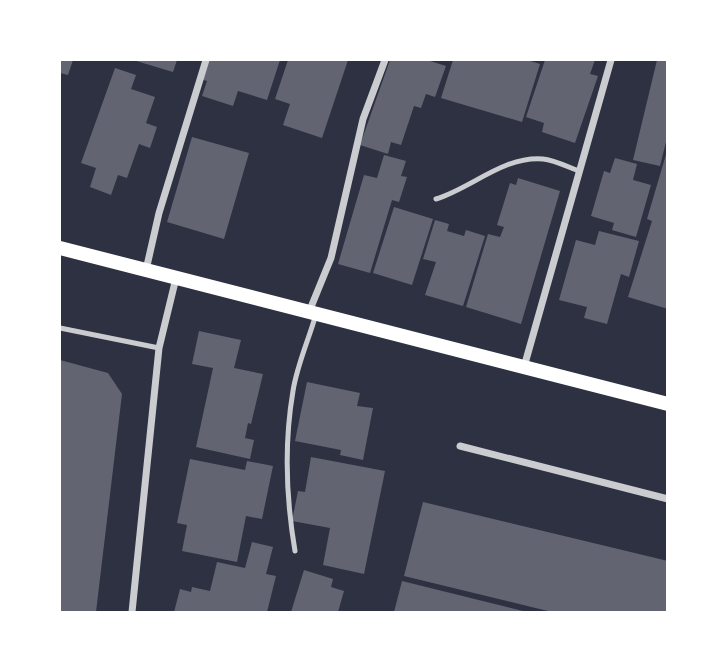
<svg xmlns="http://www.w3.org/2000/svg" width="727" height="672" font-family="Overpass,sans-serif">
  <style>
    .building { fill: #626471 }
    .lines { fill: none; stroke-linecap: round; stroke-linejoin: round }
    .service { stroke: #caccd0; stroke-width: 5 }
    .minor { stroke: #caccd0; stroke-width: 7 }
    .secondary { stroke: #fff; stroke-width: 14 }
  </style>
  <rect width="100%" height="100%" fill="#2d3142"/>
  <path class="building" d="M60,60H73L68,75L60,73Z
    M133,60H177L173,72Z
    M206,60H280L267,100L238,91L233,106L202,96L207,81L200,79Z
    M288,60H348L322,138L283,125L290,104L275,99Z
    M390,60H427L446,66L435,97L426,94L421,108L414,106L401,145L391,142L388,154L360,145Z
    M453,60H527L540,64L522,122L441,98Z
    M545,60H595L590,74L598,76L575,143L542,132L544,123L526,117Z
    M657,60H668V134L660,166L633,160Z
    M115,68L136,75L131,89L155,97L146,123L157,127L150,148L139,144L127,178L118,175L111,195L90,187L96,168L81,163Z
    M192,137L249,153L224,239L167,222Z
    M667,151L668,152V309L628,297L652,221L647,219Z
    M384,155L406,161L401,176L407,177L399,202L392,200L370,273L338,264L364,175L377,178Z
    M615,158L637,164L633,180L651,185L636,237L612,230L614,223L591,216L604,171L610,173Z
    M518,178L560,191L521,324L466,307L488,234L500,237L504,227L497,225L510,183L516,185Z
    M394,207L433,219L412,285L373,273Z
    M435,220L449,224L447,231L464,236L466,230L485,236L463,306L425,295L436,262L423,259Z
    M599,231L639,241L629,277L621,274L607,324L584,318L587,307L559,300L576,240L595,245Z
    M199,331L241,340L234,368L263,374L251,424L248,423L245,438L254,440L250,459L196,447L213,368L192,364Z
    M60,360L108,373L122,394L96,612H60Z
    M307,382L360,393L357,406L373,408L363,460L340,455L341,450L295,441Z
    M311,457L385,471L364,574L323,565L330,528L292,521L298,491L305,492Z
    M190,459L245,470L247,461L273,466L262,519L246,516L237,562L182,551L187,525L177,523Z
    M423,502L668,561L667,612H552L404,576Z
    M252,542L273,547L266,574L276,576L267,612H174L180,589L191,592L192,587L210,591L217,562L245,568Z
    M304,570L333,579L331,587L344,591L338,612H291Z
    M402,581L527,612H394Z"/>
  <g class="lines">
    <path class="service" d="M436,199C472,188 503,156 543,159C554,160 568,167 579,171
      M60,328L159,348
      M295,551C286,498 284,444 293,391C297,365 309,339 316,314"/>
    <path class="minor" d="M146,270L159,213L206,60
      M309,312L331,258L363,119L385,60
      M524,367L611,60
      M460,446L668,499
      M132,612L159,348L176,278"/>
    <path class="secondary" d="M60,248L668,404"/>
  </g>
  <rect width="727" height="672" fill="none" stroke="#ffffff" stroke-width="122"/>
</svg>
